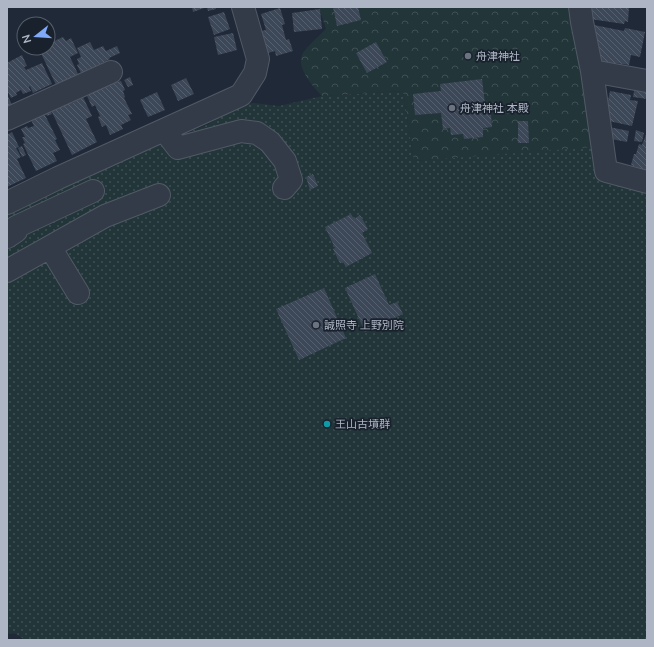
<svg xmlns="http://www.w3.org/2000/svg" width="654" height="647" font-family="Mulish,'Noto Sans JP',sans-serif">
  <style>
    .green { fill: url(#green-dots) }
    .forest { fill: url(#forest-crowns) }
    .building { fill: url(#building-back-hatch) }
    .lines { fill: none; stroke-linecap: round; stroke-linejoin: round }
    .minor-casing { stroke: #515966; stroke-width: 24 }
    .minor { stroke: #343b48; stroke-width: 22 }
    .worship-dot { fill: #6b7280; stroke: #19212d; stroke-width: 1.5 }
    .culture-dot { fill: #0f9aa8; stroke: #19212d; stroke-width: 1.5 }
    .labels { text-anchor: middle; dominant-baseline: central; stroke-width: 3.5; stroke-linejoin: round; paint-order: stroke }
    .poi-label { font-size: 11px; fill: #aeb6c5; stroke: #19212d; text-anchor: start }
  </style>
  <defs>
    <pattern id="green-dots" width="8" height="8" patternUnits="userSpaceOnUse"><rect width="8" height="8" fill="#223539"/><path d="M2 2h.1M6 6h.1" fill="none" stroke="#405054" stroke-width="1.8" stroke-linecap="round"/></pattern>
    <pattern id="forest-crowns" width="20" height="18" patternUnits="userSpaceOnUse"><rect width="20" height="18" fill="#223539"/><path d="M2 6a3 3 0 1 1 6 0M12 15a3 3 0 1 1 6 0" fill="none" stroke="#405054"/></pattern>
    <pattern id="building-back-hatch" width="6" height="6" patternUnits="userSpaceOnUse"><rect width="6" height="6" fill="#3c4758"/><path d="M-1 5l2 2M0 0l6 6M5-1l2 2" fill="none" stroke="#565f6e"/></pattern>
  </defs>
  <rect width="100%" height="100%" fill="#202938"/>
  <path class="green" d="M403,91L414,161L547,149L595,147L597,177L647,188V640H25L16,634L7,633V215L67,185L152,146L207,125L235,108L253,103L279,106L322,96Z"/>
  <path class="forest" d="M319,7H572L595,147L414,161L403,91L322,96C314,88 296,68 302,55C306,47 319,36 326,29Z"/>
  <path class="building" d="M192,7H216V9L208,11L207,7L193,12Z
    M333,7H358L361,20L337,26Z
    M591,7H629L628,22L625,21L624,24L590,19Z
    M280,8L285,24L282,25L286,40L289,39L293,51L276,56L275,51L268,53L261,31L266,30L261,14Z
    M320,9L322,29L294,32L292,13Z
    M224,12L230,29L214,35L208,17Z
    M594,25L624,31L625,28L645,32L640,57L631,55L629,65L616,63V65L597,61L600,49L594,48L597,37L592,36Z
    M233,33L237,50L218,55L214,37Z
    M63,37L66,41L71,38L78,53L70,57L78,74L56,85L39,49L48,48V44Z
    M90,42L94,50L103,46L106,51L117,46L120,53L109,58L110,59L81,73L77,65L79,64L77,59L81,57L77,48Z
    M376,42L387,62L367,73L356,53Z
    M22,55L27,66L24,67L26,70L42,63L52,84L33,93L30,86L29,87L31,91L23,94L21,90L16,93L17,95L11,98L7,90V63Z
    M130,77L133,85L128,87L124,80Z
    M186,78L194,94L178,101L171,85Z
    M116,79L117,82L121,81L125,90L123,91L125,97L124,98L132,114L128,115L131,120L121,125L123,129L110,135L106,125L102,127L98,117L100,116L95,105L92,107L87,96L89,95L88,94Z
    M482,79L485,104L490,103L492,127L483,128V137L464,139L463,134L451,135L450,128L443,129L441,113L415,115L413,94L441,91L440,84Z
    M635,86L647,88V99L633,97Z
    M610,91L631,95L630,100L638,101L632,126L604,120Z
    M157,92L165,110L148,117L140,100Z
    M7,94L12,105L8,107L7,105Z
    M83,97L92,116L86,119L97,142L72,155L51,110L71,100L72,103Z
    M48,105L52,114L47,116L45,112Z
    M44,113L57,139L55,140L60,150L53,153L57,161L36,171L23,144L25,143L22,137H25L21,129L27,126L28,128L34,126L31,120Z
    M518,121H528L529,143H518Z
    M609,127L629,131L627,142L606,138Z
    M636,130L644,133L642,142L634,141Z
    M12,132L19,147L16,148L21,157L17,159L26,178L7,187V135Z
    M647,132V171L631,165L634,154H636L639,144L642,145Z
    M22,146L26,155L22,157L18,148Z
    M313,174L318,186L310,190L306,177Z
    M351,214L354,219L360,215L368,229L362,233L372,253L346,267L343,262L340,263L333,249L335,248L325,227Z
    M375,274L389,305L397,302L403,314L365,332L345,288Z
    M324,288L346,338L299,360L276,309Z"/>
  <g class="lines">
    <defs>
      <path id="minor" d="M580,7L582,22L592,71L606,171L647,182
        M592,71L647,81
        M7,119L111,72
        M164,130L178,148L241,131L257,133L270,142L285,161L291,180L284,188
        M7,203L58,178L241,95L255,73L258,59L243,7
        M7,237L16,231V227L93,191
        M50,247L78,293
        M7,271L105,216L159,195"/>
    </defs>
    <use href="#minor" class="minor-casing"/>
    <use href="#minor" class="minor"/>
  </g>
  <g class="worship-dot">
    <circle cx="468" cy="56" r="4"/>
    <circle cx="452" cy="108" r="4"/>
    <circle cx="316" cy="325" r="4"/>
  </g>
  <circle class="culture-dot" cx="327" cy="424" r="4"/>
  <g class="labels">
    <g class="poi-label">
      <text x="476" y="56">舟津神社</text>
      <text x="460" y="108">舟津神社 本殿</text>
      <text x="324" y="325">誠照寺 上野別院</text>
      <text x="335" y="424">王山古墳群</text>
    </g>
  </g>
  <rect width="654" height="647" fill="none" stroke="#aeb6c5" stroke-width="16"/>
  <g transform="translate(36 36) rotate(253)"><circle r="19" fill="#19212d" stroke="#555d6a"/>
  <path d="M0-3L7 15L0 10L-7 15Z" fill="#80a9f8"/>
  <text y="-6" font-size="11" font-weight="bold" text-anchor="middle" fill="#aeb6c5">N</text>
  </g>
</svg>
